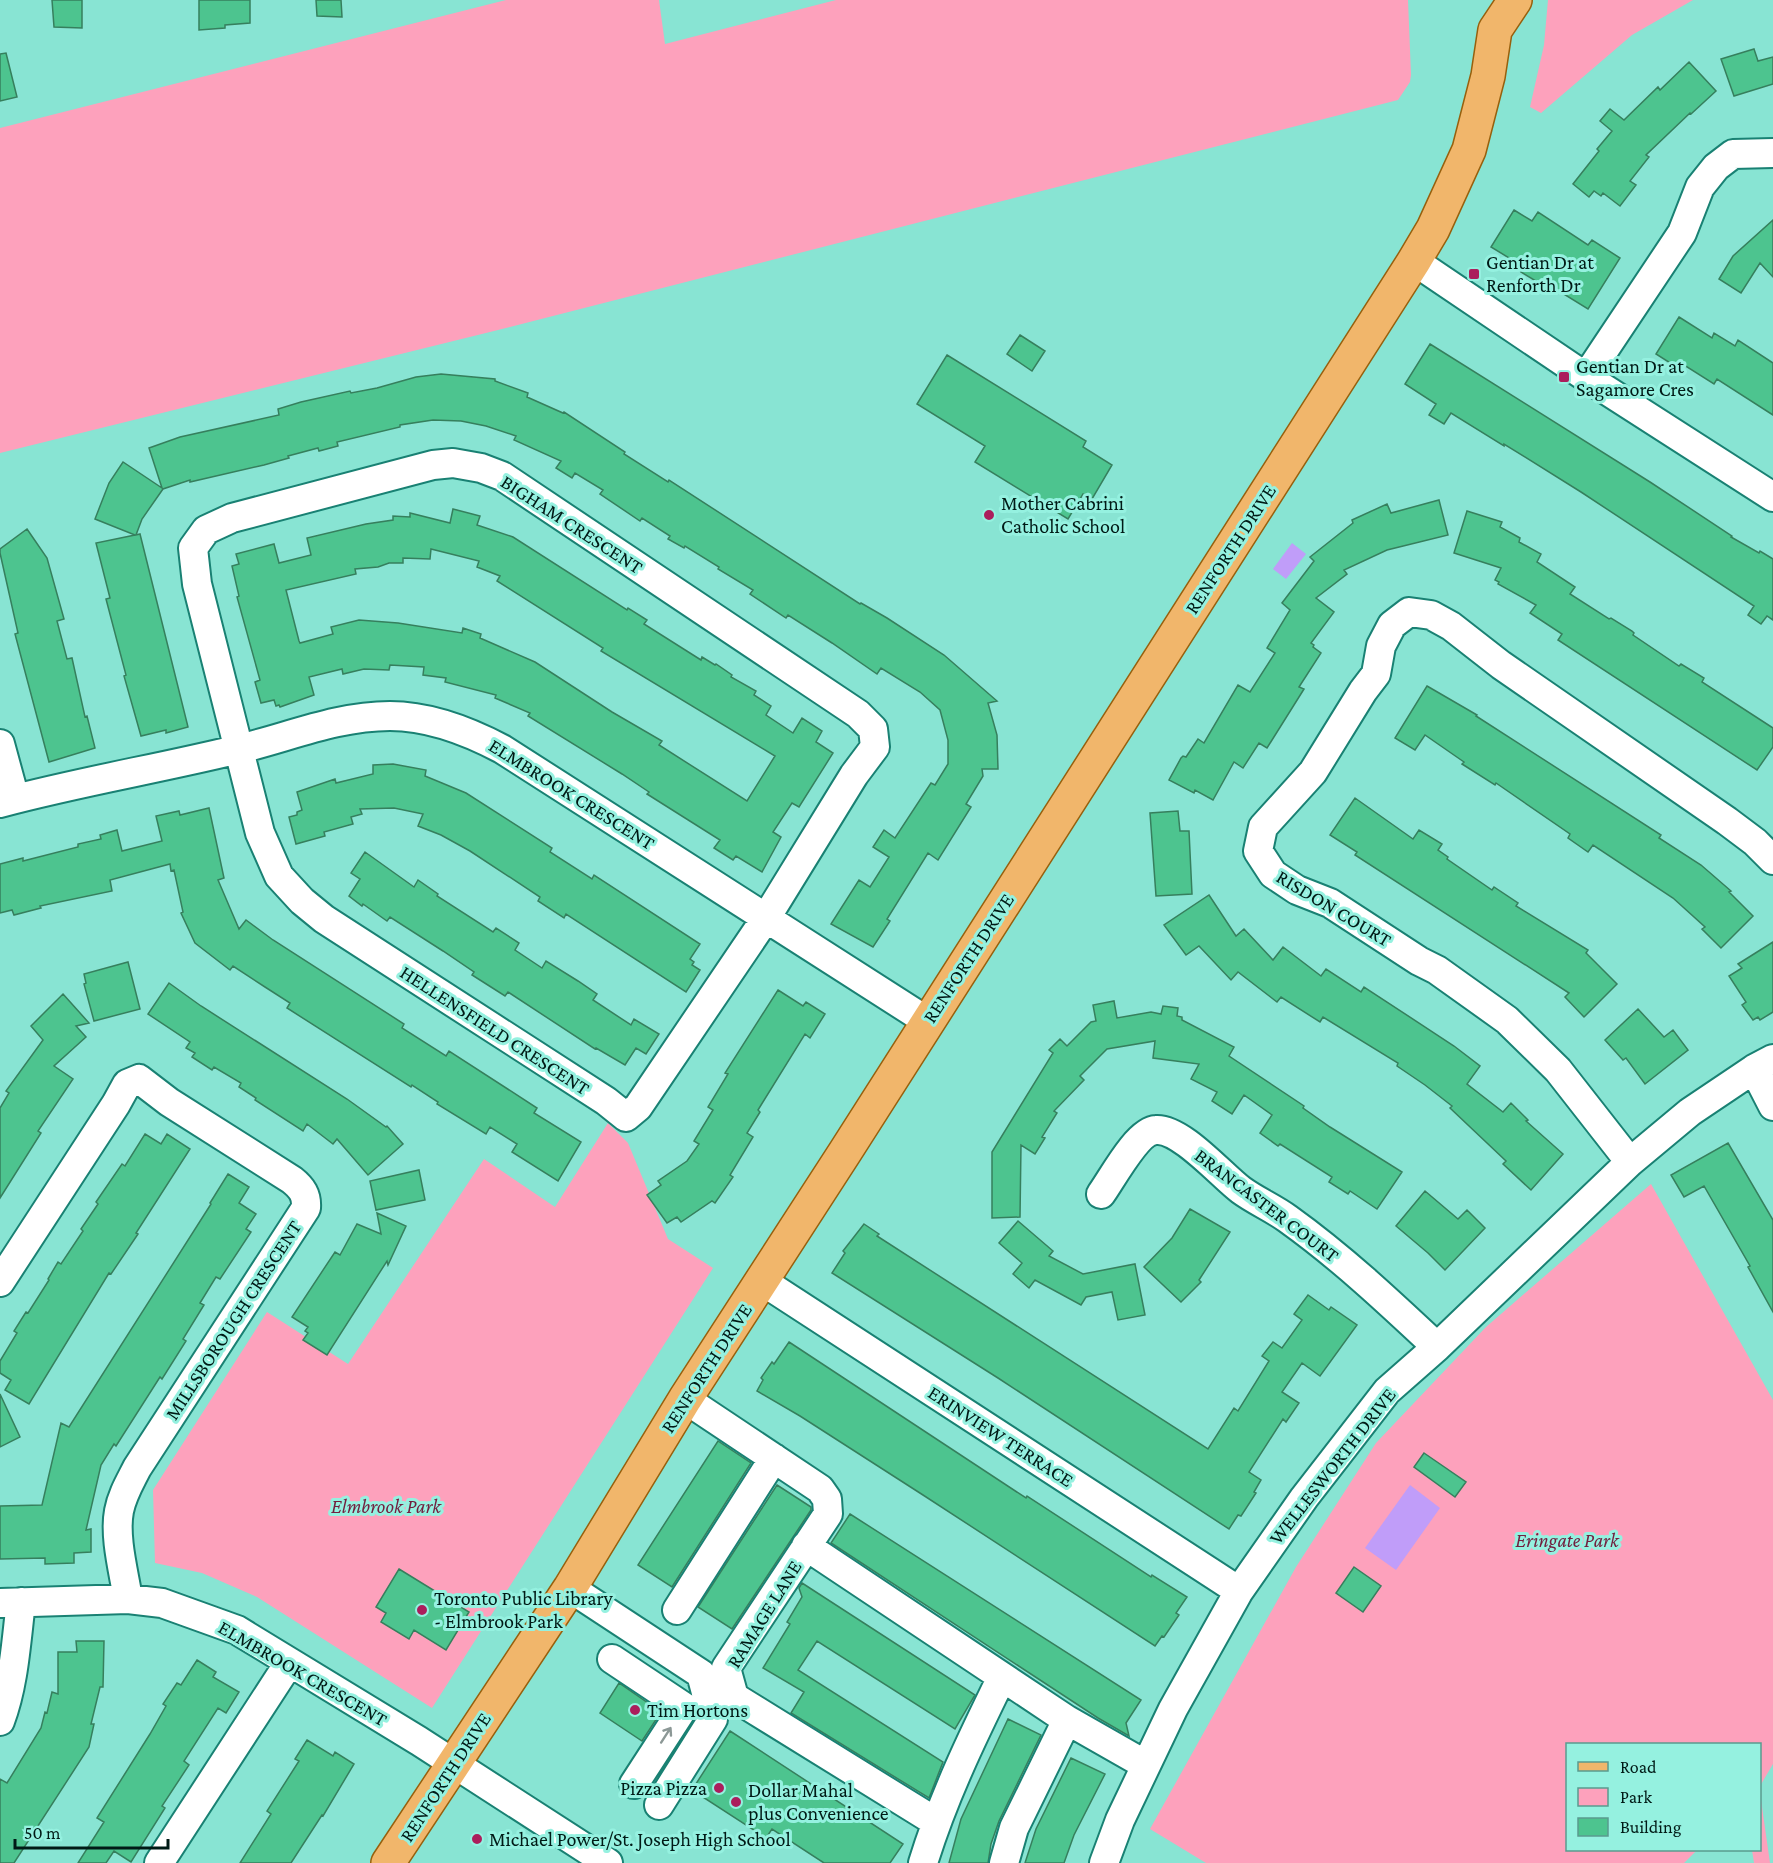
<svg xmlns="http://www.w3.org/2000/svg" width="1773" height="1863" font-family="'Crimson Pro',serif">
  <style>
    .green { fill: #fda1bc }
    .water { fill: #c09df9 }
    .building { fill: #4dc48f; stroke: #367f5d; stroke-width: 1.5; fill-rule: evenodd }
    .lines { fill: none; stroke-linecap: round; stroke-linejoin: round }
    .minor-casing { stroke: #198173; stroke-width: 32 }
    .major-casing { stroke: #97600d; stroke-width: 36 }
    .minor { stroke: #fff; stroke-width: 28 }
    .major { stroke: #f1b66b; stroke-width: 33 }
    .oneway { stroke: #8c9896 }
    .poi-dot { fill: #ab1e5c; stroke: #95f1e0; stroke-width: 2 }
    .labels { text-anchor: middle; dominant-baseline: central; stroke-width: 6; stroke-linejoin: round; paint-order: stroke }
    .poi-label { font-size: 20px; fill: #001a16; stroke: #95f1e0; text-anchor: start }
    .street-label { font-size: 20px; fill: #001a16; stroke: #95f1e0 }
    .park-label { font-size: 20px; font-style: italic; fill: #72203f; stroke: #95f1e0 }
  </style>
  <rect width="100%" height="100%" fill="#88e4d3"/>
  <path class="green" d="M506,0H659L665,44L836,0H1408L1411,75L1410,82L1398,100L494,331L0,453V128Z
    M1548,0H1693L1632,35L1541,113L1530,107L1544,45Z
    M608,1123L628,1143L668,1239L713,1268L432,1708L257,1597L202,1573L155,1563L153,1490L267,1312L348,1364L484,1159L555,1207Z
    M1651,1184L1773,1400V1764L1760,1786V1744H1568V1850H1697L1684,1863H1206L1150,1829L1296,1567L1376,1443L1486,1327Z
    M1760,1793L1770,1863H1754L1752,1850H1760Z"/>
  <path class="water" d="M1292,543L1306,554L1286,579L1273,569Z
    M1410,1485L1440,1508L1396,1570L1365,1548Z"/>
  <path class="building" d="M52,0H82V28L54,27Z
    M199,0H250V23L225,25V28L199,30Z
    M316,0H341L342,17L317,16Z
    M1754,49L1758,61L1773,57V84L1734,96L1721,59Z
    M6,53L17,97L0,101V54Z
    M1689,62L1716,91L1691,114L1690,113L1646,155L1649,157L1630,181L1636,185L1620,206L1603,193L1601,196L1594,191L1589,197L1573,184L1599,151L1597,149L1612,131L1600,121L1610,109L1624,120L1658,87L1660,90Z
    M1514,210L1532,221L1538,212L1588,245L1592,240L1620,258L1588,309L1546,283L1544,286L1521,272L1524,267L1491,247Z
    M1773,220V277L1760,263L1741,293L1719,279L1733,256Z
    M1679,317L1712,338L1714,333L1735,346L1738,340L1773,363V415L1717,379L1714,384L1681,363L1678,368L1656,354Z
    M1020,335L1045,351L1032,371L1007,354Z
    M1430,344L1650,482L1732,536L1731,537L1759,553L1760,551L1773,559V620L1767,616L1761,624L1748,615L1754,606L1581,492L1504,444V446L1451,413L1444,424L1429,415L1436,404L1405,384Z
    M947,355L1086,441L1083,447L1112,465L1092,499L1083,494L1068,519L975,462L985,446L917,404Z
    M441,374L495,379V381L528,393L527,397L563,413L564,412L625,452L624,454L668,482L669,480L860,604L861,603L887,618L944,655L997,701L988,703L997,735L998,769H982L983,776L966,804L971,807L938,860L928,853L887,919L890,921L873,947L831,924L859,880L870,887L889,857L873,847L884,830L895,838L931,783L935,785L948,764V740L940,710L920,692L881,668L877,674L832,643L788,615L786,618L750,594L753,590L718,569L719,567L685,546L684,548L668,539L670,536L642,518L640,521L600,494L603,490L575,473L572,478L556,468L561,461L514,440L516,436L486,426L461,421L433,420L400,425V427L337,442L338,446L319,451L318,448L288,456L289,458L264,465L190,482V480L163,489L142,519L136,535L140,534L188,727L166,733V730L141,736L124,676L126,675L106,599L110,598L96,543L135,535L95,519L109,483L123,462L162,488L149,448L180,437L279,415L278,409L301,402L350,391L351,393L377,388L416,377Z
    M1439,500L1448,535L1387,550L1344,570L1347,574L1316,598L1334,612L1311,643L1314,645L1313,647L1321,653L1299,687L1304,689L1267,748L1259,743L1243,768L1234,762L1213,800L1195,790L1194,793L1169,780L1181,758L1183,756L1186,757L1198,739L1204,743L1238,685L1250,692L1275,653L1267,648L1290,610L1282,603L1314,561L1310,557L1353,523L1352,520L1387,504L1391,513Z
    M453,509L480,516L477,525L513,537L627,610L628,608L647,620L644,624L701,660L702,657L715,665L716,664L732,675L731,677L756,691L754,695L771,706L766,715L793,733L802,718L822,731L816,742L833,753L799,807L792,803L773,832L781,837L762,872L736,856L733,860L714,848L720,840L647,794L649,792L622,774L528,716L530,713L495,698L496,695L445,682L446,678L423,675L424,667L390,665L389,670L364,669L343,674L342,669L309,677L314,695L280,707L279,705L276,706L274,700L261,703L255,682L260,680L237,597L239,596L232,566L239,564L236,554L274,544L279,563L311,555L307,538L366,524L393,520V516L410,517V513L450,523ZM431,549L479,561L477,567L500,576L497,581L603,648L601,651L775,756L747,801L659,745L662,741L612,712L535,662L480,638L481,634L463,628L462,633L398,623L359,620L331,627L333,634L300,643L299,641L286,590L356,574L355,569L378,567L389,563H403V558L430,559Z
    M1467,511L1502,522L1500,527L1520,538L1519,542L1541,554L1537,562L1575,587L1570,594L1609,619L1611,618L1632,631L1634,633L1633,635L1679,666L1681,664L1704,678L1702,682L1773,728V747L1757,770L1558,640L1562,634L1530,613L1536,605L1498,584L1499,582L1495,580L1501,568L1454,553Z
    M27,529L47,558L64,619L57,621L67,659L72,658L85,717L87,716L95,748L49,762L15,634L18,633L0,553V549Z
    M1427,686L1477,715L1476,716L1661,835L1659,838L1701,865L1731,891L1729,892L1753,916L1721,948L1702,929L1705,927L1673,898L1593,845L1588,852L1568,838L1570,834L1496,783L1495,785L1462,764L1464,762L1425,735L1415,750L1395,738Z
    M393,764L426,770L425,776L466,793L552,848L550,852L592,879L594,875L700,944L690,959L694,962L692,965L700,970L686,992L566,914L564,918L538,901L540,897L470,851L441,835L418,826L423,814L394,808L360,809L362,814L351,817L353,824L324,832L325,836L296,844L289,817L297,815V812L302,810L297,792L335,779L336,783L373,774V765Z
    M1355,798L1413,839L1419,830L1442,844L1438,850L1448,857L1447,859L1492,890L1494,887L1518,903L1516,906L1588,950L1586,953L1617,984L1584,1017L1565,997L1569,993L1355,855L1357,852L1330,835Z
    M209,808L224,878L218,880L239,929L246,920L273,940L404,1024L402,1028L446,1056L449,1051L537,1108L534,1113L581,1142L558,1181L512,1152L517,1144L490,1127L486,1134L437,1104L438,1102L412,1085L411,1087L287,1008L290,1003L265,987L233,966L230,970L195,943L181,913L183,912L174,870L171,871L170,864L110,880L112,891L40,906L41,908L14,915L12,910L0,913V864L23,858V861L78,847V844L101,839L100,835L117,830L122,851L162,841L156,816L179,811L180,815Z
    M1178,811L1180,831H1189L1192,894L1156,896L1150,813Z
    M365,852L414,887L418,880L438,894L437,896L493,932L496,928L519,943L515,950L542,968L546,961L578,981L597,994L593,1000L631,1025L634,1019L659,1034L646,1054L636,1048L625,1065L596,1048L595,1049L508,992L505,996L491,987L472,975L474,972L443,951L390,917L387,921L363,904L362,906L349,896L360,879L351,873Z
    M1209,895L1236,936L1244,929L1273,960L1283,947L1321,976L1326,969L1361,992L1364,987L1454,1046L1480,1066L1467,1084L1503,1112L1511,1103L1528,1120L1526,1121L1563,1154L1531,1190L1503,1164L1506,1161L1450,1108L1452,1106L1425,1085L1397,1066L1398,1063L1323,1017L1320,1022L1281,997L1277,1002L1238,972L1231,980L1199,946L1186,955L1164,925Z
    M1773,942V1012L1760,1020L1758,1017L1753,1020L1742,1005L1746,1002L1729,976L1742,968L1738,964Z
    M128,962L140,1009L94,1021L84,984L86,983L84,974Z
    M169,983L201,1006L347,1099L386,1127L387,1126L403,1144L368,1175L337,1139L333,1144L307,1124L303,1131L255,1100L256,1098L239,1087L241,1083L214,1067L212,1070L192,1057L195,1053L186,1048L190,1042L148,1014Z
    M778,990L803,1006L806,1002L825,1014L810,1038L805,1034L758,1110L760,1112L747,1133L753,1137L730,1175L733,1177L715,1203L712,1201L681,1222L677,1217L667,1223L647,1195L661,1185L658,1181L687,1161L699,1144L694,1141L713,1110L708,1107L728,1074L725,1073Z
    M63,994L89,1023L76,1026L86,1037L54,1066L73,1079L38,1131L41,1133L0,1198V1108L9,1093L6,1091L43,1040L31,1026Z
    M1114,1001L1117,1018L1151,1012L1161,1014L1163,1006L1178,1008L1177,1016L1182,1017V1020L1234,1047L1229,1056L1304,1106L1303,1108L1330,1127L1402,1172L1377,1209L1350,1191L1348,1194L1329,1182L1332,1177L1280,1144L1278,1146L1260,1133L1272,1115L1244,1095L1232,1114L1212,1101L1217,1092L1191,1079L1199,1064L1153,1058L1155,1041L1107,1049L1080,1076L1084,1080L1054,1111L1057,1113L1042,1137L1045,1138L1035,1154L1021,1145L1020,1217L992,1218V1152L1053,1053L1049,1050L1060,1039L1067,1046L1091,1022L1096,1021L1093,1005Z
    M1638,1009L1664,1037L1673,1030L1688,1050L1645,1084L1626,1058L1623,1060L1605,1040Z
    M145,1134L161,1144L167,1134L190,1149L136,1233L138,1234L111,1274L109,1273L29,1404L5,1390L11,1380L0,1373V1361L17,1333L14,1331L26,1312L28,1313L49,1280L48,1279L58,1262L61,1264L83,1231L81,1229L98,1204L96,1202L122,1164L125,1166Z
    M1728,1143L1773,1220V1312L1748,1267L1750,1266L1704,1186L1684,1197L1671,1175Z
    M419,1170L425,1200L376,1210L370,1181Z
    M228,1174L249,1187L239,1203L256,1214L246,1229L251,1232L220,1279L216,1277L200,1303L204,1305L183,1339L186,1341L162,1379L160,1377L116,1446L114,1444L101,1465L86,1530L91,1529V1552L74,1553V1563L45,1564V1558L0,1559V1506L42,1505L61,1423L69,1427L211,1204L210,1203Z
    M1425,1191L1458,1219L1467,1210L1485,1228L1445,1270L1428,1253L1396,1226Z
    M1190,1209L1230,1232L1199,1280L1201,1282L1181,1302L1144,1267L1172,1238Z
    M377,1213L406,1226L388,1265L387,1261L327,1355L303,1340L308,1333L305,1331L308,1327L292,1317L335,1252L340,1255L357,1224L381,1234Z
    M1018,1221L1053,1251L1049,1256L1083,1274L1135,1264L1145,1315L1118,1320L1112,1292L1086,1297L1081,1305L1035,1280L1029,1288L1013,1274L1022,1263L999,1243Z
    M864,1224L879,1234L877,1236L1208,1449L1234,1408L1238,1411L1269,1361L1262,1356L1273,1342L1282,1348L1302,1320L1294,1314L1308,1295L1329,1310L1331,1307L1357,1325L1320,1376L1302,1363L1282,1392L1299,1403L1286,1422L1283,1419L1249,1472L1261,1480L1254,1492L1256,1493L1241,1516L1238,1515L1229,1529L998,1378L832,1273L845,1253L843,1251Z
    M789,1342L1026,1498L1027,1496L1151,1577L1152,1575L1187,1597L1176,1613L1179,1615L1164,1637L1162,1636L1155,1646L923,1495L800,1416L757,1391L763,1380L761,1378L772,1362L774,1364Z
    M0,1394L20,1437L0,1447Z
    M718,1441L751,1463L672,1587L638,1565Z
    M1424,1453L1466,1482L1455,1497L1414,1467Z
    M777,1485L811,1507V1510L732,1629L698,1607Z
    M850,1514L1141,1700L1126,1723L1129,1736L1098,1718L831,1543Z
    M1354,1567L1381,1586L1363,1612L1336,1593Z
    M399,1569L469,1612L446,1650L414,1630L409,1639L381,1622L386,1613L376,1607Z
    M802,1583L975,1695L955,1729L817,1641L798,1670L943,1762L929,1798L791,1713L804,1692L763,1668L790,1624L787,1622L802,1597L799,1588Z
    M76,1641H104L103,1687H100L91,1724H94L89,1747L14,1863H0V1779L7,1783L41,1728L45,1712L47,1713L52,1692L58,1694V1652H77Z
    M197,1660L216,1672L213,1677L239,1692L226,1713L218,1708L184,1761L189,1765L162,1806L165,1808L131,1862L114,1851L106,1863H78L104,1822L97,1818L150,1734L166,1706L163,1704L177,1683L181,1685Z
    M619,1683L661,1712L642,1741L600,1713Z
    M1008,1719L1041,1735L999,1821L991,1844L988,1863H949L961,1819Z
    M730,1731L903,1844L890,1863H824L772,1829L766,1838L692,1790Z
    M307,1740L333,1756L335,1752L354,1764L323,1816L322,1815L291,1863H240L271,1814L267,1811L299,1761L295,1759Z
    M1071,1758L1105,1774L1074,1835L1064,1863H1025L1036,1829Z"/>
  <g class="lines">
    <defs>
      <path id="minor" d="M1414,261L1586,377L1773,497
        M1586,377L1682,233L1700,187L1716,167L1733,154L1773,153
        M453,463L481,468L502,476L858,714L873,729L875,747L854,775L766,918L638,1107L626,1117L606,1101L324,919L302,901L279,876L260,833L197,584L193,548L206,530L232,518L433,465Z
        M0,744L15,799
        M0,803C78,782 157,769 235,750C287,738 336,716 390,716C429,716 468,731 502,749L927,1021
        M1754,1069L1773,1106
        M1630,1162L1558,1070L1507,1020L1437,970L1419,961L1330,903L1297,890L1273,874L1258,851L1263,827L1313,772L1363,691L1376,674L1381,646L1392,625L1409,612L1431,615L1451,626L1501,665L1727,821L1755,842L1773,860
        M1101,1194C1112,1179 1137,1131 1156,1130C1181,1128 1222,1176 1241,1190C1256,1201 1273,1208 1288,1219C1341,1257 1389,1302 1437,1347
        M762,1281L1239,1591
        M0,1282L116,1104L127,1084L139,1079L169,1102L292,1180C302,1188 307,1195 306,1208L137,1468C130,1482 122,1495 119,1511C114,1537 124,1573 128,1599
        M685,1399L820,1489L827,1499L828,1514L726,1668L734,1697L936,1822
        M806,1546L1067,1720L1146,1765
        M570,1588L701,1674L713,1719L659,1805
        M0,1603L128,1599L162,1603L237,1630L419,1741L608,1863
        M677,1610L774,1458
        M612,1659L684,1707L634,1784
        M0,1721C14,1684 16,1642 21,1602
        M159,1863L289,1663
        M923,1863C943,1798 972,1738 1002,1677
        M1004,1863L1014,1828L1067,1720
        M1104,1863L1120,1820L1173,1709L1239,1591L1304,1498L1387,1391L1437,1347L1630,1162L1690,1112L1754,1069L1773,1059"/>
      <path id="major" d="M388,1863L570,1588L685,1399L845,1152L1414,261L1433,229L1469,150L1488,76L1495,30L1515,0"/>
    </defs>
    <use href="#minor" class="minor-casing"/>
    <use href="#major" class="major-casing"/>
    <use href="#minor" class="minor"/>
    <use href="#major" class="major"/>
  </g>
  <defs><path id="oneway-shaft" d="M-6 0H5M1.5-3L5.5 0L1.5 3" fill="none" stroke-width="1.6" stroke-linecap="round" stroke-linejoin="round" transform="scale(1.5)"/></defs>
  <use class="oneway" href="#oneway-shaft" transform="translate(666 1735) rotate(-57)"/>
  <g class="poi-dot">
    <rect x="1468" y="268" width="12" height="12" rx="3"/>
    <rect x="1558" y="371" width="12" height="12" rx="3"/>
    <circle cx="989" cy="515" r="6"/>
    <circle cx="422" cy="1610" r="6"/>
    <circle cx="635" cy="1710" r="6"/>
    <circle cx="719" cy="1788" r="6"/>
    <circle cx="736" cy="1802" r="6"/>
    <circle cx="477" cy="1839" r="6"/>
  </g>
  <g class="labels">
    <g class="poi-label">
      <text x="1486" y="262">Gentian Dr at<tspan x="1486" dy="23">Renforth Dr</tspan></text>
      <text x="1576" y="366">Gentian Dr at<tspan x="1576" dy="23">Sagamore Cres</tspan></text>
      <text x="1001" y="503">Mother Cabrini<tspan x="1001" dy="23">Catholic School</tspan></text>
      <text x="434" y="1598">Toronto Public Library<tspan x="434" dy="23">- Elmbrook Park</tspan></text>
      <text x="647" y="1710">Tim Hortons</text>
      <text x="707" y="1788" text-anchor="end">Pizza Pizza</text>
      <text x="748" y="1790">Dollar Mahal<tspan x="748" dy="23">plus Convenience</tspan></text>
      <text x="489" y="1839">Michael Power/St. Joseph High School</text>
    </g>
    <g class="street-label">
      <text transform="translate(572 524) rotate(33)">BIGHAM CRESCENT</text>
      <text transform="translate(1230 549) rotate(-57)">RENFORTH DRIVE</text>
      <text transform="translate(572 794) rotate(32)">ELMBROOK CRESCENT</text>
      <text transform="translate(1334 908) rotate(31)">RISDON COURT</text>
      <text transform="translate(968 958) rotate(-57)">RENFORTH DRIVE</text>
      <text transform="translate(495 1030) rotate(33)">HELLENSFIELD CRESCENT</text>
      <text transform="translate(1267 1205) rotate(37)">BRANCASTER COURT</text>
      <text transform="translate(233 1320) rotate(-57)">MILLSBOROUGH CRESCENT</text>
      <text transform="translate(706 1368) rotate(-57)">RENFORTH DRIVE</text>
      <text transform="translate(1001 1436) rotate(33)">ERINVIEW TERRACE</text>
      <text transform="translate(1332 1466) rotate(-52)">WELLESWORTH DRIVE</text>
      <text transform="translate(764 1614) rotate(-58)">RAMAGE LANE</text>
      <text transform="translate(303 1673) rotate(30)">ELMBROOK CRESCENT</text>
      <text transform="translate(445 1777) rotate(-57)">RENFORTH DRIVE</text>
    </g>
    <g class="park-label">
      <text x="386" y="1506">Elmbrook Park</text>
      <text x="1567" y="1540">Eringate Park</text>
    </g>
  </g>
  <rect x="1566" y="1743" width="195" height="108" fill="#95f1e0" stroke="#599b8f" stroke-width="1.5"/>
  <rect x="1578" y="1762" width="30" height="9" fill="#f1b66b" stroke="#599b8f" stroke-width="1.5"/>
  <text x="1620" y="1773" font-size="18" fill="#001a16">Road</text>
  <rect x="1578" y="1788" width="30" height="18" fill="#fda1bc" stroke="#599b8f" stroke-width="1.5"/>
  <text x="1620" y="1803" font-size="18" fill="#001a16">Park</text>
  <rect x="1578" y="1818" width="30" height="18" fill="#4dc48f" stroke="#599b8f" stroke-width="1.5"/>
  <text x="1620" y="1833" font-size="18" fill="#001a16">Building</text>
  <path d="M15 1839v9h153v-9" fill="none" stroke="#001a16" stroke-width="3"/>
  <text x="24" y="1839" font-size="18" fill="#001a16" stroke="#95f1e0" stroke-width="4.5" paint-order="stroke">50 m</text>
</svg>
